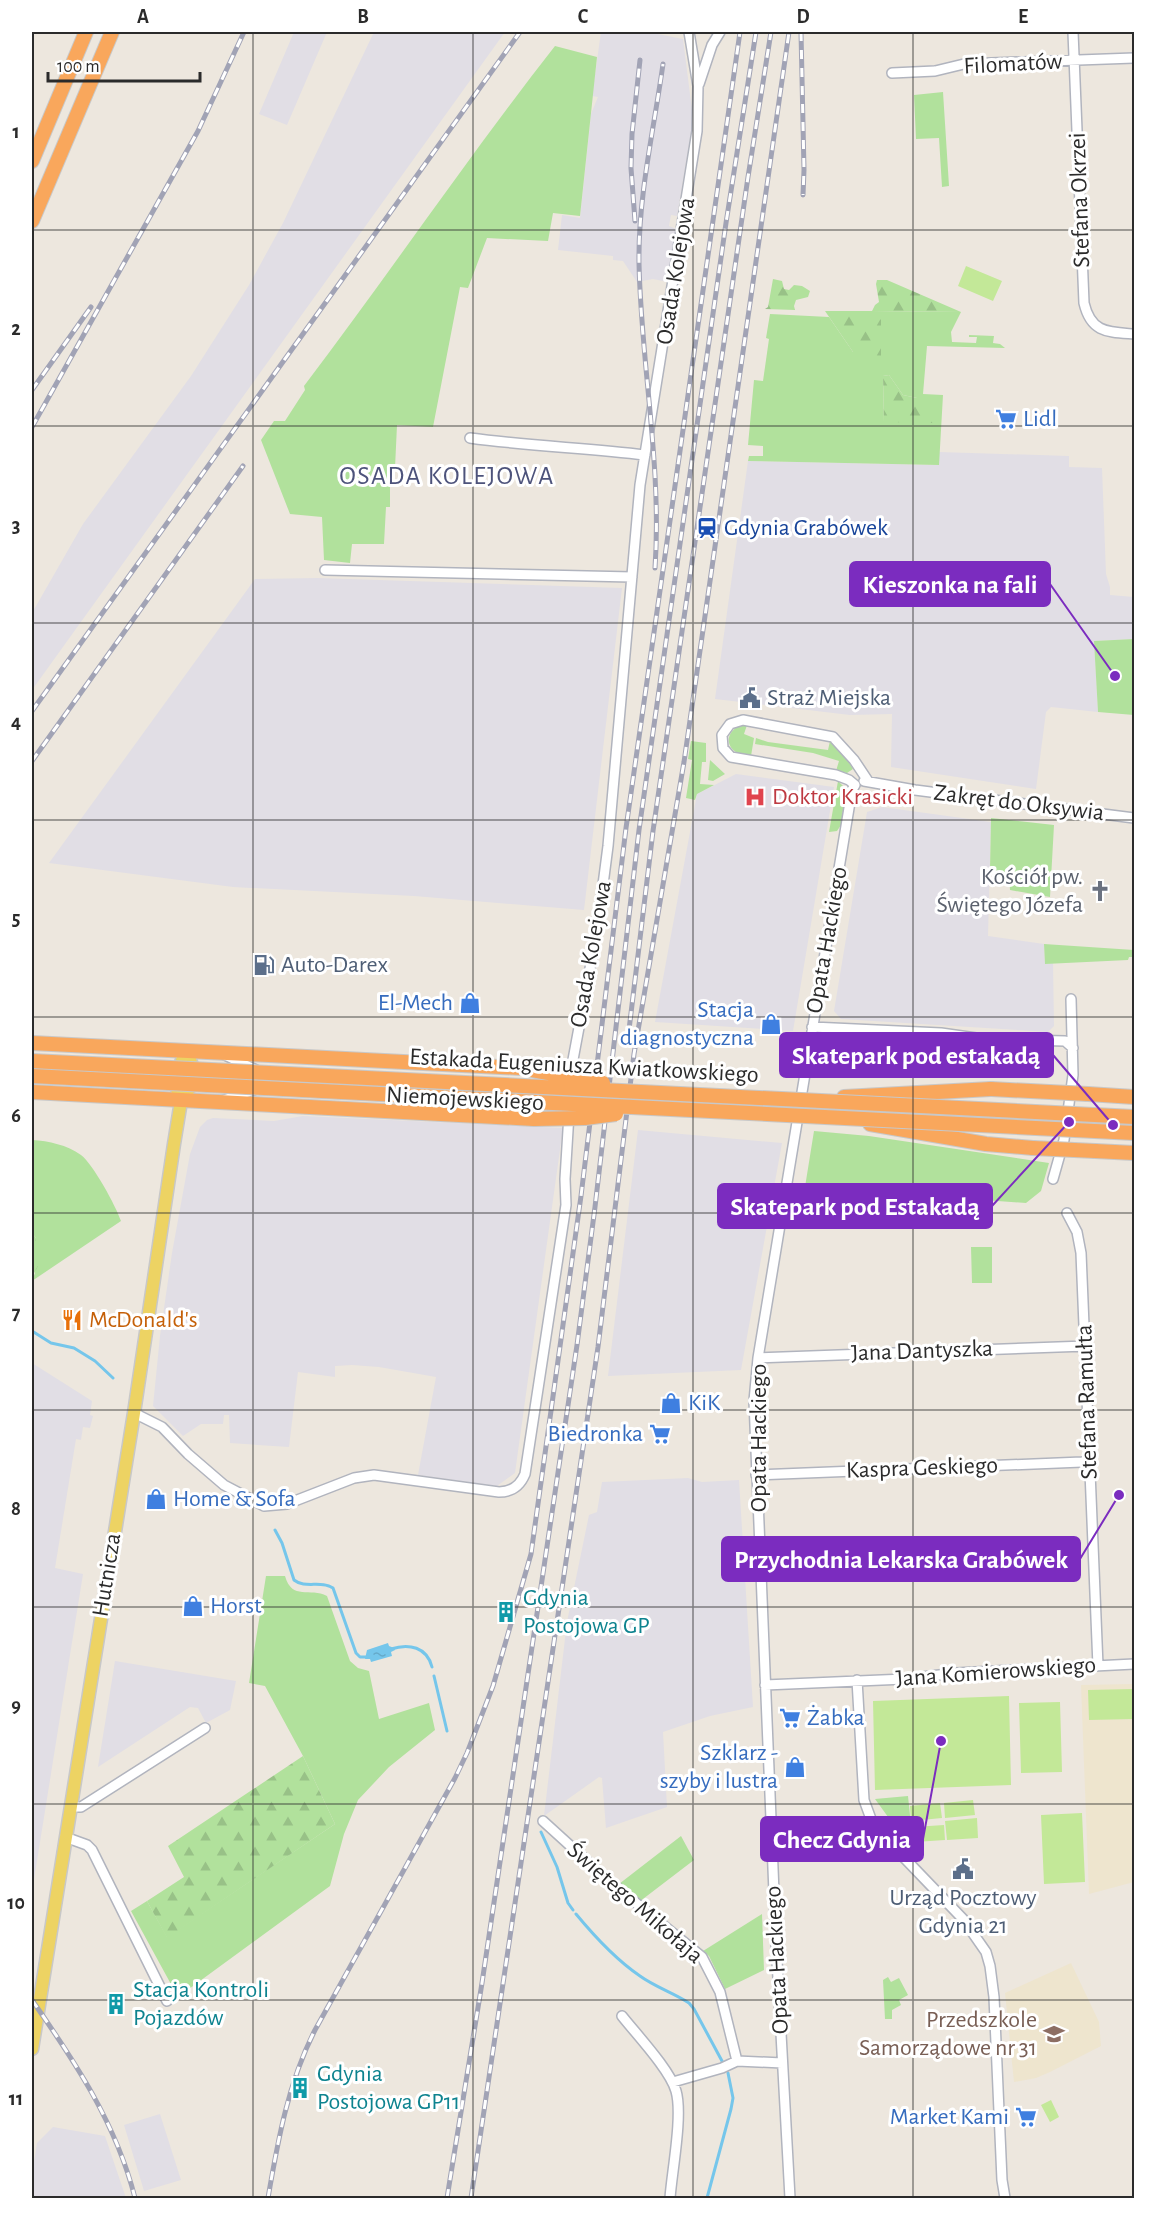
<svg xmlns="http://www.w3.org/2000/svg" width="1166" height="2230" font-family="'Alegreya Sans',sans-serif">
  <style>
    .industrial { fill: #e1dee5 }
    .education { fill: #eee5ce }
    .green { fill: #b1e19c; fill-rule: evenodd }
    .forest { fill: url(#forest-firs) }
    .pitch { fill: #c3e898 }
    .water { fill: url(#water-ripples) }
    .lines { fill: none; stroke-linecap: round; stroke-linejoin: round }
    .stream { stroke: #75c6eb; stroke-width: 3 }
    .minor-casing { stroke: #b1b4be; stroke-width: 12 }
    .major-casing { stroke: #c8c8c8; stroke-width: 15 }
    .highway-casing { stroke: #c8c8c8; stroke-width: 16 }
    .minor { stroke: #fff; stroke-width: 9 }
    .major { stroke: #edd363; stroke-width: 12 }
    .highway { stroke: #f9a75c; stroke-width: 14 }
    .rail-casing { stroke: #a1a3b5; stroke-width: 5 }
    .rail { stroke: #fff; stroke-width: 3; stroke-dasharray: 9; stroke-linecap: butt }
    .highway-bridge-casing { stroke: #c8c8c8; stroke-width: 16; stroke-linecap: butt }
    .highway-bridge { stroke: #f9a75c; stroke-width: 14 }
    .grid { fill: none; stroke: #2b2b2b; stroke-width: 1.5; stroke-opacity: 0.55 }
    .labels { text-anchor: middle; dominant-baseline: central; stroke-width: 6; stroke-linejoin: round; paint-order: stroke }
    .street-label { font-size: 24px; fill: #2b2b2b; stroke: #fff }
    .shop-label { font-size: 24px; fill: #366cbe; stroke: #fff; text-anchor: start }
    .transit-label { font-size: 24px; fill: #164399; stroke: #fff; text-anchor: start }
    .service-label { font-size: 24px; fill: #4e5e75; stroke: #fff; text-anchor: start }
    .health-label { font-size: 24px; fill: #be3a42; stroke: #fff; text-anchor: start }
    .worship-label { font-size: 24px; fill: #5b616d; stroke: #fff; text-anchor: end }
    .food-label { font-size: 24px; fill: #c56008; stroke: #fff; text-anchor: start }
    .culture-label { font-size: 24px; fill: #0d838f; stroke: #fff; text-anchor: start }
    .education-label { font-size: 24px; fill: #785e54; stroke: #fff; text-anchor: end }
    .neighbourhood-label { font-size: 26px; letter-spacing: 1.5px; fill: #4d537b; stroke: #fff }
    .leader { fill: none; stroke: #7b2cbf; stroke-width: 2 }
    .callout-dot { fill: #7b2cbf; stroke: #fff; stroke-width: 2 }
    .callout { fill: #7b2cbf; stroke: #7b2cbf; stroke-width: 2 }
    .callout-label { font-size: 26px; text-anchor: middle; font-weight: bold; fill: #fff }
    .neatline { fill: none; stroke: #2b2b2b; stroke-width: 2 }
    .grid-label { font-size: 20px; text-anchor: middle; font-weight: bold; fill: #2b2b2b }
  </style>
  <defs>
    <pattern id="forest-firs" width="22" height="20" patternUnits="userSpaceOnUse" patternTransform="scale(1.5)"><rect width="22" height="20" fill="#b1e19c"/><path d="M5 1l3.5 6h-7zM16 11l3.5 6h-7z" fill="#98c187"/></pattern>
    <pattern id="water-ripples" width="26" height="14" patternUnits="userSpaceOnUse" patternTransform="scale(1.5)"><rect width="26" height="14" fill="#75c6eb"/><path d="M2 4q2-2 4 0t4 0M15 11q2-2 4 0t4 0" fill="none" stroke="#65aaca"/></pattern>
  </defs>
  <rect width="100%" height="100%" fill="#ede7de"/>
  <path class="industrial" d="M294,32H327L287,125L259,114Z
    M374,32H505L32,690V613L83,524L191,376L249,285L283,223Z
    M601,32H648L683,39L692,110V126L677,216L671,215L669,226L676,229L668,282L653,279L637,282L623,261L613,260V256L558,250L562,215L580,218L591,114L598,97L592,96Z
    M939,452L1069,456V467L1102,468L1106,574L1110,587V595L1134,597V639L1094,641L1098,712L1051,707L1046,712L1036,789L891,767L892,714L850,715L715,699L748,461L939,465Z
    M317,578L622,588L584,910L414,896L233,887L49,863L255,579Z
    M736,774L834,787L793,1031L655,1022L697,794Z
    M882,807L991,822L988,936L1044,944L1045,964L1053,963L1054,1026L1048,1032L841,1019L834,1011L867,812Z
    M303,1116L563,1128L515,1473L497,1486L418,1475L436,1377L379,1367L352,1365L335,1366V1377L298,1372L289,1447L230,1443L229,1415H224L223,1424H201L183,1436L153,1406L160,1336L172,1253L190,1154L200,1127L207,1120L213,1118L274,1121Z
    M638,1130L782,1143L741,1370L608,1376Z
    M32,1363L92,1401L90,1415L93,1416L90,1428L83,1427L81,1440L76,1439L55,1568L83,1574L32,1892Z
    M688,1478L702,1482L739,1480L753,1707L710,1716L663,1732L667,1807L606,1828L602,1778L599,1777L544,1816L567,1622L589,1515L597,1512L602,1482Z
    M115,1661L236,1681L230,1710L206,1723L198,1708L190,1707L98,1767Z
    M160,2114L181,2180L144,2191L124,2125Z
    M53,2127L105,2136L126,2198H32V2175L37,2143Z"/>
  <path class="education" d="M1134,1684V1882L1089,1894L1081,1685Z
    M1071,1963L1099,2022L1101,2046L1050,2072L1036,2078L1014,2082L1005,1993Z"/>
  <path class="green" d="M555,46L597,57L580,216L553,213L548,241L487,238L468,288L460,287L433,427L397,425L395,468L390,469V507H386L384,544H352L350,563L324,560L322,517L290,514L261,440L274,421H285L305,390L304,386C389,274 468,157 555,46Z
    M943,92L949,186L942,187L939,138L916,139L914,95Z
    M872,311L961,312L951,332L952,342L976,343L977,337H969V335L994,336L993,343L1000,344L1005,348L927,346L923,394L943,395L939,465L748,461L749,456H763V446L748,445L754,380L763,381L769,339L766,338L770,314L829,317L853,352ZM889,375L903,395L917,398L884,422L883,376Z
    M1134,639V715L1098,712L1094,641Z
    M740,725H747L744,734L754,738L751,756C730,756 719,737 740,725Z
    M756,738L768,742L828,750L830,741L846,757L853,769L847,773L836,771L839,761L813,753L755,744Z
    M691,741L706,743V762H702L700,784L714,785L697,794L695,800L686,798L692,760L688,759Z
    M710,760L725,774L713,781L708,780Z
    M838,781L846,789L841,825L837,831L829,832Z
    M991,818L1054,825L1050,897L1010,890L1009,874L990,870Z
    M1044,944L1134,950V957H1129L1128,960L1045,964Z
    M814,1131L869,1136L1049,1163L1041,1191L1026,1203L805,1187Z
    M32,1140C49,1141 67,1145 81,1155C93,1164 116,1206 121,1221L32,1281L35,1273L32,1259L36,1238L32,1233Z
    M971,1247H992V1283H972Z
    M266,1576H285C292,1601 310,1587 327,1596L350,1661L358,1668L369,1671L379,1719L429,1703L435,1730L389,1767L358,1800L344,1834L330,1886L178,1997L131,1911L147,1901L167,1937L335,1824L303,1756L265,1686L249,1683Z
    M908,1796L913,1845L891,1821L875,1799Z
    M681,1836L694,1860L639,1902L619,1884Z
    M762,1914L764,1970L725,1989L709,1956L703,1951Z
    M888,1977L891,1982L899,1978L908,1995L899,2000L901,2005L892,2010V2019H885L883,1980Z"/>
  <path class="forest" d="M773,279L782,281L784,289L789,290L794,285L802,286L810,291L808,297L796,300L794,306L795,310L765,309L768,307Z
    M877,280H887L961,312L873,311L881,320V356L858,355L853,352L825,311H872L875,305L879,302L876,284Z
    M889,375L903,395L917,398L939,408V423L884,422L883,376Z
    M32,1233L36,1238V1251L32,1259L38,1266L32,1277Z
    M303,1756L335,1824L167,1938L147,1901L184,1877L168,1846Z"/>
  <path class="pitch" d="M966,266L1002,281L993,301L958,286Z
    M1134,1689V1719L1089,1720L1088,1690Z
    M1009,1696L1011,1785L875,1790L873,1701Z
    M1060,1702L1062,1772L1021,1773L1019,1703Z
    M973,1800L975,1815L945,1818L944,1803Z
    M940,1803L942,1818L911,1821L910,1806Z
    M1082,1813L1085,1882L1044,1884L1041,1815Z
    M977,1818L978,1838L947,1840L945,1821Z
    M944,1825L945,1840L915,1842L914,1827Z
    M1051,2100L1059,2117L1050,2122L1041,2105Z"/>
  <path class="water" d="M388,1643L389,1646L394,1648L395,1650L391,1652L392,1656L371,1662L370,1659H365L367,1650Z"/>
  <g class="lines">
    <path class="stream" d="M32,1331L51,1343L74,1348L95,1361L113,1378
      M275,1530L282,1543L294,1580C305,1589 321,1580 333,1588L356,1653L360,1657H368
      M391,1649C409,1643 427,1647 432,1667
      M434,1676L447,1731
      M541,1832L557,1867L568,1903L573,1910
      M576,1914C595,1937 615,1959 640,1976C655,1987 674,1993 689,2003L694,2009L722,2061
      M707,2198L731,2109L733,2098L728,2073"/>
    <defs>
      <path id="minor" d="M1073,32L1084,303C1091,333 1108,332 1134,334
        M892,73L935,71L964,64L1134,58
        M699,84L712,45L720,32
        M470,438C528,446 587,448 645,455
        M325,570L632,577
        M864,781L915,790L1134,818
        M855,785L849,780L836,775L731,757L723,748L722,735L730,724L743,720L833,737L854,760L868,781
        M812,1027L941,1033L983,1039L1065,1041L1073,1048
        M225,1055L256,1070
        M224,1100L254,1090
        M1053,1179L1064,1140L1073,1075L1071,999
        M1067,1213L1077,1232L1081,1253L1098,1666
        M758,1358L1086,1346
        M134,1413L162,1427L188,1454L224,1485L264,1506L287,1504L354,1478L374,1475L499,1492C512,1492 520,1486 525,1474L566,1205L565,1179L572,1065L597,931L608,846L640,485L697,131L698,86L689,32
        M756,1475L1082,1462L1089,1460
        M857,1680L864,1800L871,1819L888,1841L963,1919L986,1952L990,1966L994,1997L1002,2180L1005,2198
        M765,1685L905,1679L956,1673L1134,1664
        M70,1807H81L205,1728
        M543,1821L609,1881L702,1957L720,1992L737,2061
        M65,1837L87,1845L92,1850L167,2001
        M622,2016C637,2035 670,2070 676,2091C683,2115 672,2171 670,2198
        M673,2082L722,2068L737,2061L782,2063
        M790,2198L776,1942L754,1401L758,1358L852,790L855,785"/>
      <path id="major" d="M181,1101C194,1086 196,1069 186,1051
        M32,2049L134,1413L174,1144L181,1101L176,1086V1075L186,1051"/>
      <path id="highway" d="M32,161L86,32
        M32,221L112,32
        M32,1043L521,1068
        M32,1092L534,1119
        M1088,1094L1134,1097
        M844,1097L991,1089
        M870,1124L986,1144L1033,1148
        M1095,1151L1134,1153"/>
    </defs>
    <use href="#minor" class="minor-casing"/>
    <use href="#major" class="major-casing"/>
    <use href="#highway" class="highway-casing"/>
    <use href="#minor" class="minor"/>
    <use href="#major" class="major"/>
    <use href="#highway" class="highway"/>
    <defs>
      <path id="rail" d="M801,32L804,170L803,195
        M635,221L631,168L632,134L640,60
        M32,390L91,307
        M32,427L198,131L244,32
        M655,568C662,465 641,365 639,263C638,196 654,129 663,64
        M32,711L520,32
        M32,761L243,466
        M628,1038L653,831L748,177L771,32
        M32,2000C75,2062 116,2123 135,2198
        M268,2198C278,2140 288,2083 315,2030L455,1778L467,1753L493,1686L531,1554L581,1196L626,828L740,32
        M447,2198L482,1983L577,1345L595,1207L639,830L726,223L756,32
        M471,2198L598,1347L634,1054L684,762L789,32"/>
    </defs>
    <use href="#rail" class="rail-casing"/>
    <use href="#rail" class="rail"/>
    <defs>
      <path id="highway-bridge" d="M32,1061L1134,1117
        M521,1068L603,1083
        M32,1076L1134,1133
        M991,1089L1088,1094
        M534,1119L585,1118L616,1114
        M1033,1148L1095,1151"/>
    </defs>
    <use href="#highway-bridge" class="highway-bridge-casing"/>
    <use href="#highway-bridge" class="highway-bridge"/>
  </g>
  <path class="grid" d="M253,32V2198M473,32V2198M693,32V2198M913,32V2198M32,230H1134M32,426H1134M32,623H1134M32,820H1134M32,1017H1134M32,1213H1134M32,1410H1134M32,1607H1134M32,1804H1134M32,2000H1134"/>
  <defs>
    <symbol id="supermarket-bare" viewBox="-9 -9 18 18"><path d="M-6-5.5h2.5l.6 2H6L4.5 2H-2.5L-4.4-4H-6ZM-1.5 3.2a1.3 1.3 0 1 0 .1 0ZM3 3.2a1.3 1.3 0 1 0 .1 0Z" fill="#3f7fe0" stroke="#fff" stroke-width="2.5" paint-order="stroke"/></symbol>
    <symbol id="station-bare" viewBox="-9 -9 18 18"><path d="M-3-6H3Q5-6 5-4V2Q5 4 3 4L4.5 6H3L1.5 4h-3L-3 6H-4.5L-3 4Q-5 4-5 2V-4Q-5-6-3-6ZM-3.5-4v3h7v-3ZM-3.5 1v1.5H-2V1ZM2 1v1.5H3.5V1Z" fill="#1a4fb4" stroke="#fff" stroke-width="2.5" paint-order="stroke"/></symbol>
    <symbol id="civic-bare" viewBox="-9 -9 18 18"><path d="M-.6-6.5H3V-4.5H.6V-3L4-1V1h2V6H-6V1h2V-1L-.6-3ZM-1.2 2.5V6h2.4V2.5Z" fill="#5c6f8a" stroke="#fff" stroke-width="2.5" paint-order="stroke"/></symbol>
    <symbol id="hospital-bare" viewBox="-9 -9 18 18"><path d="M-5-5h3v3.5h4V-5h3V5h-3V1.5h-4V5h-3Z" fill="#e0444e" stroke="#fff" stroke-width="2.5" paint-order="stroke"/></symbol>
    <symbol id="church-bare" viewBox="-9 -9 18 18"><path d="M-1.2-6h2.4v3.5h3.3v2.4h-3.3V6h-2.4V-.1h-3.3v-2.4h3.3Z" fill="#6b7280" stroke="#fff" stroke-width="2.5" paint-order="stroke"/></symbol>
    <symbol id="fuel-bare" viewBox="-9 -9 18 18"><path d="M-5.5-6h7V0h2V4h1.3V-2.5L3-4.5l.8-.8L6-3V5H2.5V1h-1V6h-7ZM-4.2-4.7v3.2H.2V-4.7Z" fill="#5c6f8a" stroke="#fff" stroke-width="2.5" paint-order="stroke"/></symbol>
    <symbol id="shop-bare" viewBox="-9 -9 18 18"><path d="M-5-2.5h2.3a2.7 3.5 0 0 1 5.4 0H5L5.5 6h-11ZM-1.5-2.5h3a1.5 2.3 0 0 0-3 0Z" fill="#3f7fe0" stroke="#fff" stroke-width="2.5" paint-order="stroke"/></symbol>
    <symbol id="restaurant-bare" viewBox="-9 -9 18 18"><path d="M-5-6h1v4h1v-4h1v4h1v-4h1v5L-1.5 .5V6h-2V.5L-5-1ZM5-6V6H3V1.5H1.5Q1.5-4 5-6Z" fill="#e8710a" stroke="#fff" stroke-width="2.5" paint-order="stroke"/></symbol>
    <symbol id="building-bare" viewBox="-9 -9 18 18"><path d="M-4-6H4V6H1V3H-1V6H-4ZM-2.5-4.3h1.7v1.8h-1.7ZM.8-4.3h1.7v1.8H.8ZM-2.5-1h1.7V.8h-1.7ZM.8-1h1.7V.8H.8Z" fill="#0f9aa8" stroke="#fff" stroke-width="2.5" paint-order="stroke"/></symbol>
    <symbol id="school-bare" viewBox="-9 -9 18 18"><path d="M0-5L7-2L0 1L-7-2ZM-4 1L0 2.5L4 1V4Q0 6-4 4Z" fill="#8d6e63" stroke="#fff" stroke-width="2.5" paint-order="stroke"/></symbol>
  </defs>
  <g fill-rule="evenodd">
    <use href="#supermarket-bare" x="991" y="404" width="30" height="30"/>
    <use href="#station-bare" x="692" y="513" width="30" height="30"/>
    <use href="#civic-bare" x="735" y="683" width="30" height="30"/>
    <use href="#hospital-bare" x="740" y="782" width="30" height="30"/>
    <use href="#church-bare" x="1085" y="876" width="30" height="30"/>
    <use href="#fuel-bare" x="249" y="950" width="30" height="30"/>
    <use href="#shop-bare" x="455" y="988" width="30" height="30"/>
    <use href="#shop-bare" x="756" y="1009" width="30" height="30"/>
    <use href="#restaurant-bare" x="57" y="1305" width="30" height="30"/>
    <use href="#shop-bare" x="656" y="1388" width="30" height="30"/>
    <use href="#supermarket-bare" x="645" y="1419" width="30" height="30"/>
    <use href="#shop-bare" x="141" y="1484" width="30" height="30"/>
    <use href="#shop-bare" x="178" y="1591" width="30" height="30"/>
    <use href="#building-bare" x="491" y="1597" width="30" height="30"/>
    <use href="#supermarket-bare" x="775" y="1703" width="30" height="30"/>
    <use href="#shop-bare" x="780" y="1752" width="30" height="30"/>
    <use href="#civic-bare" x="948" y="1854" width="30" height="30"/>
    <use href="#building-bare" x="101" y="1989" width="30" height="30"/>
    <use href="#school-bare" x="1039" y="2019" width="30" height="30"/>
    <use href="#building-bare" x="285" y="2073" width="30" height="30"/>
    <use href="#supermarket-bare" x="1011" y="2102" width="30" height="30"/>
  </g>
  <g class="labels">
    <g class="street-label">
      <text transform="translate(1013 64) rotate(-3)">Filomatów</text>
      <text transform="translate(1080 200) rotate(-92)">Stefana Okrzei</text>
      <text transform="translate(676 271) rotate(-81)">Osada Kolejowa</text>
      <text transform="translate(1019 803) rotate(7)">Zakręt do Oksywia</text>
      <text transform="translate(827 940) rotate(-80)">Opata Hackiego</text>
      <text transform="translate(591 954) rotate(-80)">Osada Kolejowa</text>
      <text transform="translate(584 1066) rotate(3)">Estakada Eugeniusza Kwiatkowskiego</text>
      <text transform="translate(465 1099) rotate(3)">Niemojewskiego</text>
      <text transform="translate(922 1351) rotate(-2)">Jana Dantyszka</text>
      <text transform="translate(1087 1402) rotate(-92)">Stefana Ramułta</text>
      <text transform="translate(759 1438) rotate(-90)">Opata Hackiego</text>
      <text transform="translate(922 1468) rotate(-2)">Kaspra Geskiego</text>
      <text transform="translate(107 1575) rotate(-81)">Hutnicza</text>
      <text transform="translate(996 1672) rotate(-4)">Jana Komierowskiego</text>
      <text transform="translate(635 1903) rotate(41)">Świętego Mikołaja</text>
      <text transform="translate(777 1960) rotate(-93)">Opata Hackiego</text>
    </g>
    <g class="shop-label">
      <text x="1023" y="419">Lidl</text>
      <text x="453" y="1003" text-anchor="end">El-Mech</text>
      <text x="754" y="1010" text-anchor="end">Stacja<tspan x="754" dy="28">diagnostyczna</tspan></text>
      <text x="688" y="1403">KiK</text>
      <text x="643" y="1434" text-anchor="end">Biedronka</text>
      <text x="173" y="1499">Home &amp; Sofa</text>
      <text x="210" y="1606">Horst</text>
      <text x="807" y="1718">Żabka</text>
      <text x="778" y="1753" text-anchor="end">Szklarz -<tspan x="778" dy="28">szyby i lustra</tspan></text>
      <text x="1009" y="2117" text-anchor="end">Market Kami</text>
    </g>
    <g class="transit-label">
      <text x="724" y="528">Gdynia Grabówek</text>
    </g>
    <g class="service-label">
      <text x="767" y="698">Straż Miejska</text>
      <text x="281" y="965">Auto-Darex</text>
      <text x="963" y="1898" text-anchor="middle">Urząd Pocztowy<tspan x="963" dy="28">Gdynia 21</tspan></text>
    </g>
    <g class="health-label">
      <text x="772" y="797">Doktor Krasicki</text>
    </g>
    <g class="worship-label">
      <text x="1083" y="877">Kościół pw.<tspan x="1083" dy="28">Świętego Józefa</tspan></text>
    </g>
    <g class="food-label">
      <text x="89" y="1320">McDonald's</text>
    </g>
    <g class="culture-label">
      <text x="523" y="1598">Gdynia<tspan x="523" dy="28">Postojowa GP</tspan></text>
      <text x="133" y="1990">Stacja Kontroli<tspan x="133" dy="28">Pojazdów</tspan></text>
      <text x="317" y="2074">Gdynia<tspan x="317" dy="28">Postojowa GP11</tspan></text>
    </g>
    <g class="education-label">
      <text x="1037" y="2020">Przedszkole<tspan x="1037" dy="28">Samorządowe nr 31</tspan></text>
    </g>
    <g class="neighbourhood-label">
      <text x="447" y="476">OSADA KOLEJOWA</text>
    </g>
  </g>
  <path class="leader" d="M1115 676L1050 584M1113 1125L1053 1055M1069 1122L992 1206M1119 1495L1080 1559M941 1741L923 1839"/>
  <g class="callout-dot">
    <circle cx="1115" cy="676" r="6"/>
    <circle cx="1113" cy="1125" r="6"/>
    <circle cx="1069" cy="1122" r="6"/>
    <circle cx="1119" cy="1495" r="6"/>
    <circle cx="941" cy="1741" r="6"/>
  </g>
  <g class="callout">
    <rect x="850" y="562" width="200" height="44" rx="6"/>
    <rect x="780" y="1033" width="273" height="44" rx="6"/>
    <rect x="718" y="1184" width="274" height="44" rx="6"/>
    <rect x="722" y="1537" width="358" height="44" rx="6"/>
    <rect x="761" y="1817" width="162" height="44" rx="6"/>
  </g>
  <g class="callout-label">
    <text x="950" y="593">Kieszonka na fali</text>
    <text x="916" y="1064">Skatepark pod estakadą</text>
    <text x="855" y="1215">Skatepark pod Estakadą</text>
    <text x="901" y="1568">Przychodnia Lekarska Grabówek</text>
    <text x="842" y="1848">Checz Gdynia</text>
  </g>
  <rect width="1166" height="2230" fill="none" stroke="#ffffff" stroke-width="66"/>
  <path d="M48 72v9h152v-9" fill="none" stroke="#2b2b2b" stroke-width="3"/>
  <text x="57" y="72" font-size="18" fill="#2b2b2b" stroke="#ffffff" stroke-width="4.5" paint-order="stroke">100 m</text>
  <rect x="33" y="33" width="1100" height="2164" class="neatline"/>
  <g class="grid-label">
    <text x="143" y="23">A</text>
    <text x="363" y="23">B</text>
    <text x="583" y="23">C</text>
    <text x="803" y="23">D</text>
    <text x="1023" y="23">E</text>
    <text x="16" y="138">1</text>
    <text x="16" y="335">2</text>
    <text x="16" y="532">3</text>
    <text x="16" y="728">4</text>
    <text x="16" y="925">5</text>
    <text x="16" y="1122">6</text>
    <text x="16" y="1319">7</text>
    <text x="16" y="1515">8</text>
    <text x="16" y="1712">9</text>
    <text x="16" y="1909">10</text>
    <text x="16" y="2105">11</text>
  </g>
</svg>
